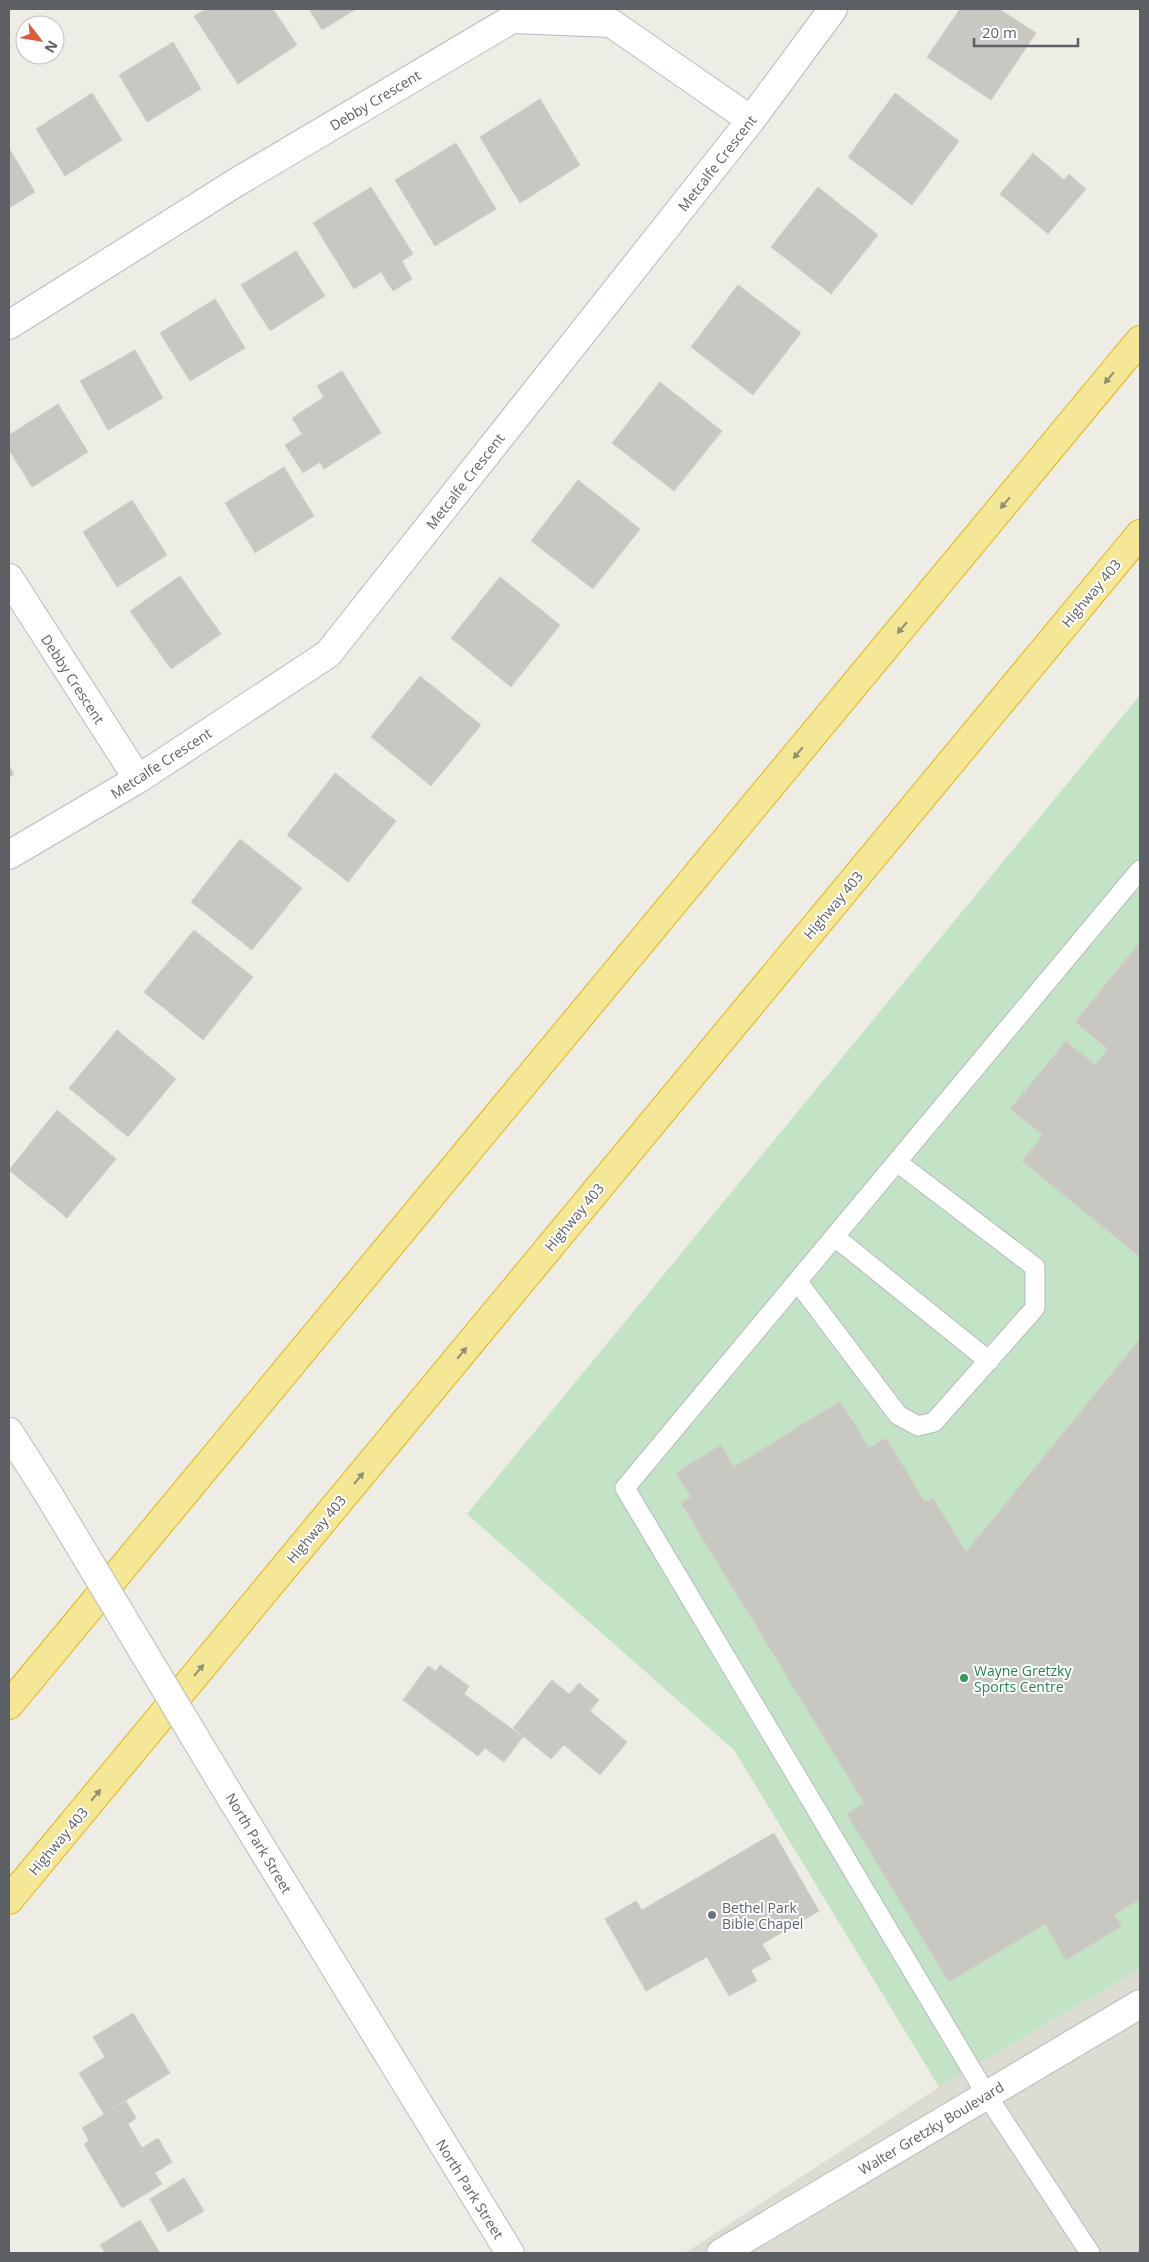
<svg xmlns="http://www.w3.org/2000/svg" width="1149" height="2262" font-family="'Open Sans',sans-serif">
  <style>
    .education { fill: #dddcd3 }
    .green { fill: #c3e3c7 }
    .building { fill: #c9c7c2; stroke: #d2cfc3 }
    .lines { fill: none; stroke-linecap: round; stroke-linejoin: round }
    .lane-casing { stroke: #b7b9bd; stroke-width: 21 }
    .street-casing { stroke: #b7b9bd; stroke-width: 30 }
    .secondary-casing { stroke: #b8babf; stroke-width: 30 }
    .highway-casing { stroke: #e0b612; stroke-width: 30 }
    .lane { stroke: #fff; stroke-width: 19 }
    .street { stroke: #fff; stroke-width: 28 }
    .secondary { stroke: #fff; stroke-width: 28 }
    .highway { stroke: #f4e795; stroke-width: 28 }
    .secondary-bridge-casing { stroke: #b8babf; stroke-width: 30; stroke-linecap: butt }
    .secondary-bridge { stroke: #fff; stroke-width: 28 }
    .oneway { fill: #918f75 }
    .leisure-dot { fill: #2e9e5b; stroke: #fff; stroke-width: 2 }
    .worship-dot { fill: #6b7280; stroke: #fff; stroke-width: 2 }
    .labels { text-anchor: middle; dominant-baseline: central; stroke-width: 4; stroke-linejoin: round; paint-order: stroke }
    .street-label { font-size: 14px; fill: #5c5f64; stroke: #fff }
    .leisure-label { font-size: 14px; fill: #27864d; stroke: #fff; text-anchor: start }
    .worship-label { font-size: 14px; fill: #5b616d; stroke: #fff; text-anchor: start }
  </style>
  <rect width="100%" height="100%" fill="#eeede5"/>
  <path class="education" d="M1140,1969V2253H685L939,2087Z"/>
  <path class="green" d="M1140,695V1969L939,2087L734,1750L467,1514Z"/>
  <path class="building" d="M206,9H273L297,45L238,84L194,16Z
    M309,9H356L322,30Z
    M960,9H999L1036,33L991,100L927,57Z
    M173,42L201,89L147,122L119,75Z
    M92,93L122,140L65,176L36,129Z
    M895,93L959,141L912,205L848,157Z
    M540,99L580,165L520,203L480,137Z
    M456,143L496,209L435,246L395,180Z
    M9,148L35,192L9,208Z
    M1033,153L1064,180L1069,174L1086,189L1048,234L1000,194Z
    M371,187L413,254L402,261L412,279L393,291L381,272L354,289L313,223Z
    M818,187L878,235L831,294L771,247Z
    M296,251L325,296L270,331L241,285Z
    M738,285L801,333L753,395L691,347Z
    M215,299L245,348L190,381L160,333Z
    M135,350L163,398L108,430L80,381Z
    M342,371L381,433L324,469L320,462L303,473L285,445L302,434L292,418L324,397L317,386Z
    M660,382L722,431L674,491L612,443Z
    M58,404L88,452L32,487L9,450V435Z
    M284,467L314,516L255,553L225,503Z
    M578,480L640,529L593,589L531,541Z
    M132,500L167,555L117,587L83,532Z
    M180,576L221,634L171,669L130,611Z
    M500,577L560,625L511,687L451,638Z
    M420,676L481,725L431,786L371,737Z
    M9,765L14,774L9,777Z
    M335,773L396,821L348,882L287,835Z
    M240,839L302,888L252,950L191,902Z
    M194,930L253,977L203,1040L144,992Z
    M1140,942V1257L1022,1161L1043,1135L1010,1109L1066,1041L1095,1065L1108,1049L1075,1022Z
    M117,1030L176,1079L128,1137L69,1088Z
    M57,1110L116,1159L67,1218L9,1170Z
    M1140,1339V1899L1114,1915L1122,1926L1066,1960L1045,1924L949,1982L847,1814L864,1803L681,1503L691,1497L676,1473L721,1445L734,1467L840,1401L869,1448L886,1438L925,1502L933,1498L966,1552Z
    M440,1665L469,1686L464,1694L523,1737L504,1762L485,1748L478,1756L403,1700L428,1666L436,1671Z
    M552,1680L569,1694L579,1683L599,1700L590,1711L627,1742L600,1775L564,1745L551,1759L513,1728Z
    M774,1833L819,1911L762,1944L771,1959L751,1970L757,1981L729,1996L707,1957L646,1991L605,1919L636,1901L642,1910Z
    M133,2013L170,2073L104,2114L79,2073L105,2057L93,2037Z
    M126,2101L136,2118L128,2124L142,2148L158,2138L172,2162L155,2173L162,2184L122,2208L84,2144L89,2141L82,2128Z
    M184,2178L204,2211L168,2232L150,2199Z
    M140,2220L160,2253H105L100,2245Z"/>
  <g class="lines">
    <defs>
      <path id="lane" d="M835,1237L989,1361
        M797,1281L898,1415L918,1426L934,1422L1035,1308V1267L897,1162
        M1090,2253L986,2094L625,1488L1140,870"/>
      <path id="street" d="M9,325L237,182L512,19L611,23L751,120
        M9,578L138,779
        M9,855L138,779L328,654L751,120L833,9
        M721,2253L1140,2004"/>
      <path id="secondary" d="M9,1432L49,1495
        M233,1801L510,2253"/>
      <path id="highway" d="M9,1705L1140,340
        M9,1900L1140,534"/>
    </defs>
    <use href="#lane" class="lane-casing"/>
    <use href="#street" class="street-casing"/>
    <use href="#secondary" class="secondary-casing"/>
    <use href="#highway" class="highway-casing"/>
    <use href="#lane" class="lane"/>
    <use href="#street" class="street"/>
    <use href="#secondary" class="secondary"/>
    <use href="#highway" class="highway"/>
    <defs>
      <path id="secondary-bridge" d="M49,1495L233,1801"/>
    </defs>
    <use href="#secondary-bridge" class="secondary-bridge-casing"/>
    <use href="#secondary-bridge" class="secondary-bridge"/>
  </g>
  <defs><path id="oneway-solid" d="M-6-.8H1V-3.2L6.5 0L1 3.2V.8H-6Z" transform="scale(1.25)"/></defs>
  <g class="oneway">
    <use href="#oneway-solid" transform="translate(1109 378) rotate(130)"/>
    <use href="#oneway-solid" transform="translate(1005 503) rotate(130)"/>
    <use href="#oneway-solid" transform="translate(902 628) rotate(130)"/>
    <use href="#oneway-solid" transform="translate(798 753) rotate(130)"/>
    <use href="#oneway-solid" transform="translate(462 1353) rotate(-50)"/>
    <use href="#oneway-solid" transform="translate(359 1478) rotate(-50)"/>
    <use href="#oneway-solid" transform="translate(199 1670) rotate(-50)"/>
    <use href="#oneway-solid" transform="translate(96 1795) rotate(-50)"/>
  </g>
  <circle class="leisure-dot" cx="964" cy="1678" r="5"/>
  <circle class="worship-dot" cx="712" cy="1915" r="5"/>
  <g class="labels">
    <g class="street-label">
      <text transform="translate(375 100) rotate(-31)">Debby Crescent</text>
      <text transform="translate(717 163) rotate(-52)">Metcalfe Crescent</text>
      <text transform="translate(465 481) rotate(-52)">Metcalfe Crescent</text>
      <text transform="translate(1091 593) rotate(-50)">Highway 403</text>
      <text transform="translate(73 679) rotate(57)">Debby Crescent</text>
      <text transform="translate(161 763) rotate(-33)">Metcalfe Crescent</text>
      <text transform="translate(833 905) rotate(-50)">Highway 403</text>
      <text transform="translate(574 1217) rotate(-50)">Highway 403</text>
      <text transform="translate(316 1529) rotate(-50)">Highway 403</text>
      <text transform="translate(58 1841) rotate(-50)">Highway 403</text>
      <text transform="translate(259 1843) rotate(59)">North Park Street</text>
      <text transform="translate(931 2128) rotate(-31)">Walter Gretzky Boulevard</text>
      <text transform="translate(470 2189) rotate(58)">North Park Street</text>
    </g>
    <g class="leisure-label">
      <text x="974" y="1670">Wayne Gretzky<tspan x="974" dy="16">Sports Centre</tspan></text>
    </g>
    <g class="worship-label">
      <text x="722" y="1907">Bethel Park<tspan x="722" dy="16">Bible Chapel</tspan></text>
    </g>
  </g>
  <rect width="1149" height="2262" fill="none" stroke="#5c5f64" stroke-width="20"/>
  <g transform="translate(40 40) rotate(121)"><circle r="24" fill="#ffffff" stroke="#bebfc1"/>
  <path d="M0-4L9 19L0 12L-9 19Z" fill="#db5b3d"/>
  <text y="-8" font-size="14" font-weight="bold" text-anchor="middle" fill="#5c5f64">N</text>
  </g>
  <path d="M974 38v8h104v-8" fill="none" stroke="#5c5f64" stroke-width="2.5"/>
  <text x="982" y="38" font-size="15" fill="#5c5f64" stroke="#ffffff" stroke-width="4" paint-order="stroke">20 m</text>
</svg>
